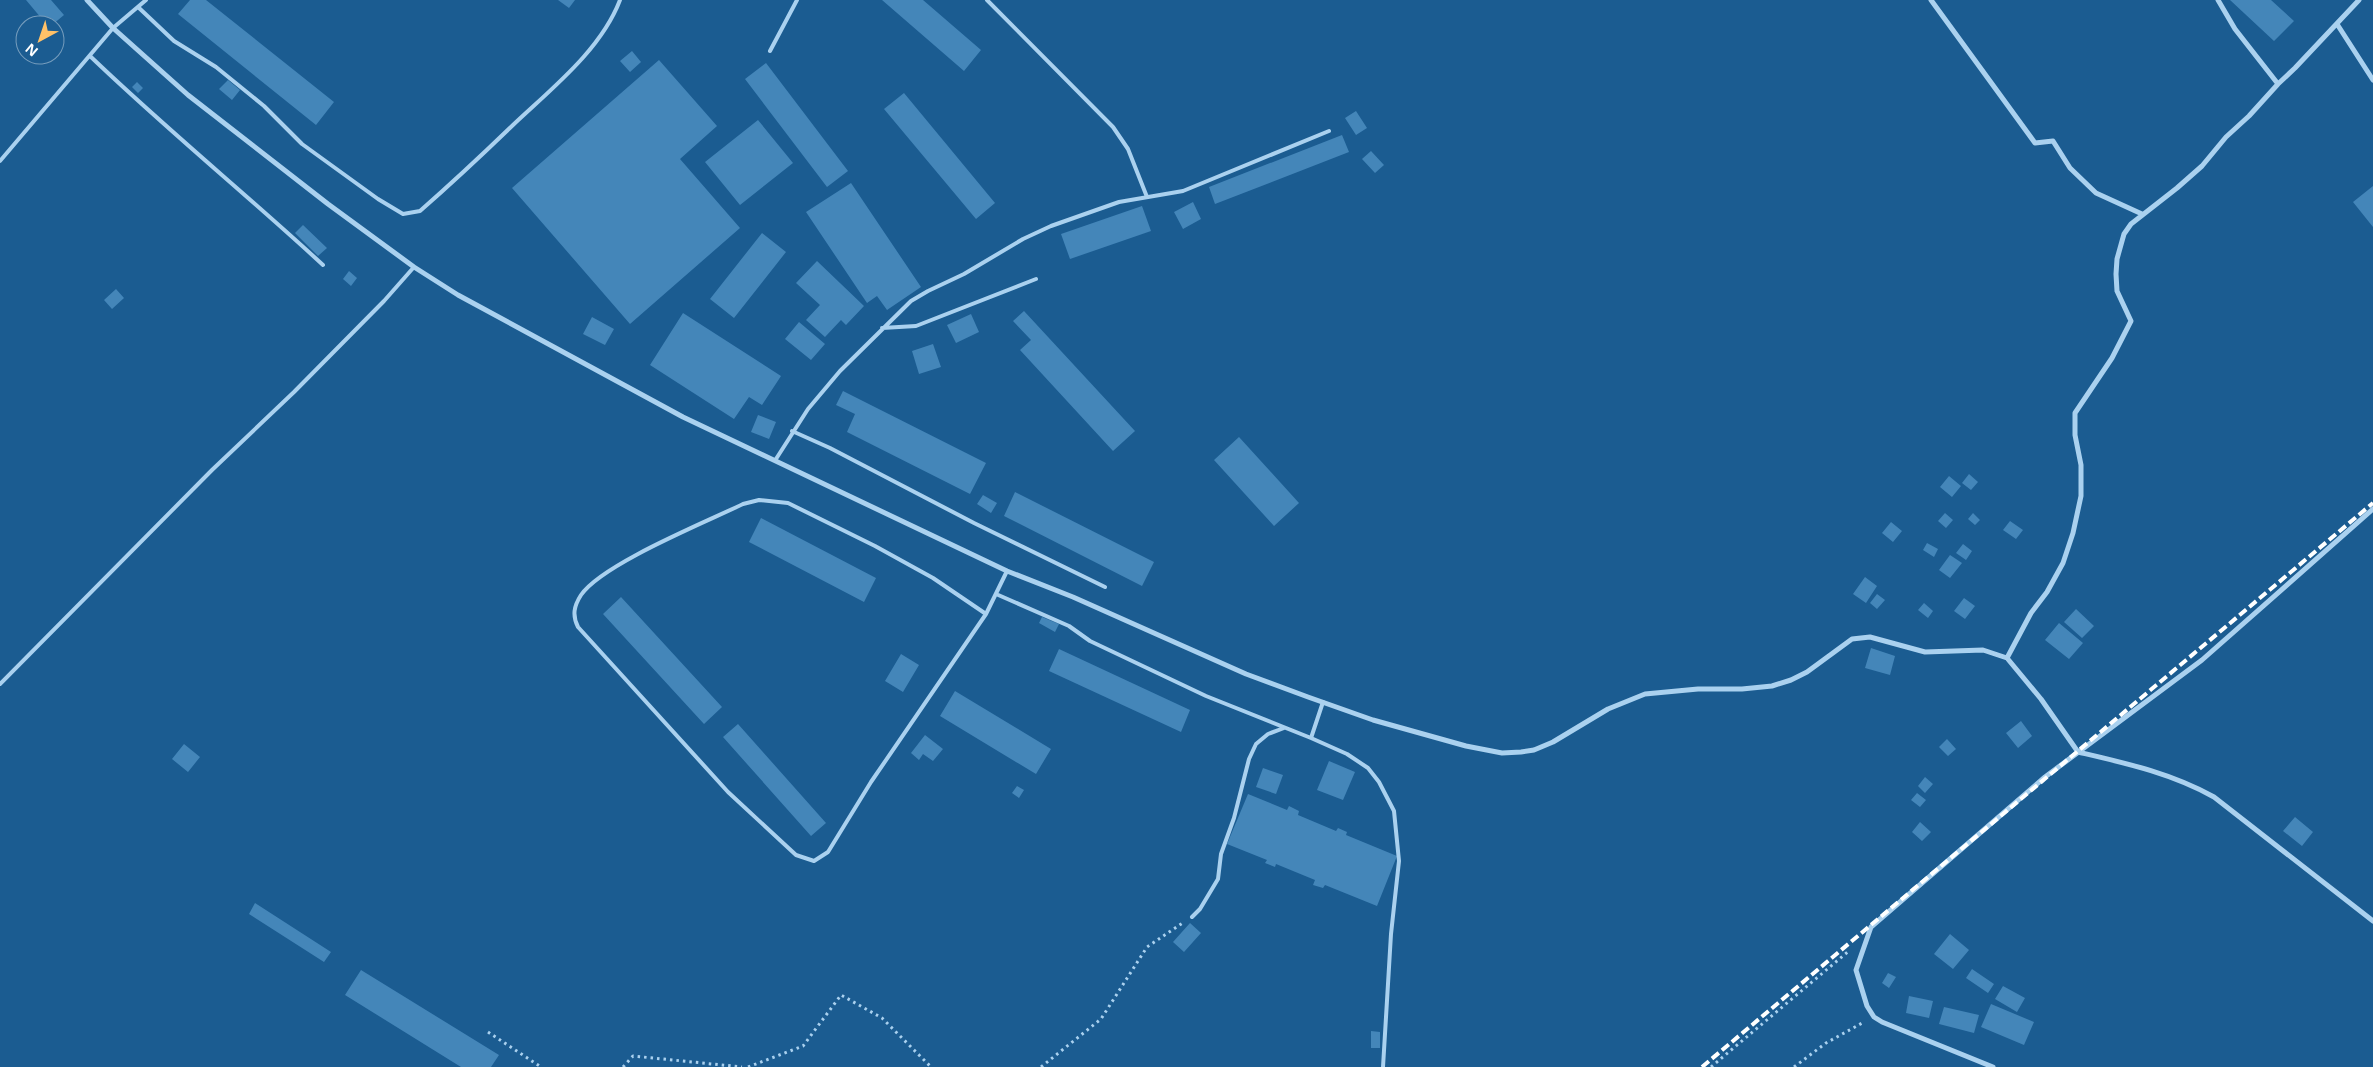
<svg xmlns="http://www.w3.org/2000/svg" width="2373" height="1067" font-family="'Open Sans',sans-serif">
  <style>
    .building { fill: #4486b9 }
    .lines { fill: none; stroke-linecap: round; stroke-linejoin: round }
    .path { stroke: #aad1ef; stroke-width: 3; stroke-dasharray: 2.5 4; stroke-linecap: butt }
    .service { stroke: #aad1ef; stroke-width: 4 }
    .minor { stroke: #aad1ef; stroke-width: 5 }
    .rail { stroke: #fff; stroke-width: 4; stroke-dasharray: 9 4; stroke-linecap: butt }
  </style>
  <rect width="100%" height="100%" fill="#1b5c91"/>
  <path class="building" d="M26,0H51L64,15L52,25H47Z
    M190,0H206L334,102L316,125L178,14Z
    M558,0H575L569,8Z
    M882,0H923L981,50L964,71Z
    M2230,0H2271L2294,21L2274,41Z
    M632,51L641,62L630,72L620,61Z
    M659,60L717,126L680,159L740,228L630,324L512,188Z
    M766,63L848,171L827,187L745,79Z
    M228,80L240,90L232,100L219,89Z
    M137,82L143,88L138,93L132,87Z
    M904,93L995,203L976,219L884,109Z
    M1356,111L1367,128L1356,135L1345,118Z
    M758,120L793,163L740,205L705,162Z
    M1342,135L1349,152L1215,204L1209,187Z
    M1371,151L1384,165L1375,173L1362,159Z
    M851,183L921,287L887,310L877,296L867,303L806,212Z
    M2373,186V227L2353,202Z
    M1193,202L1201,219L1183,229L1174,212Z
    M1142,206L1151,231L1070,259L1061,234Z
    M303,225L327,248L318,256L295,233Z
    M762,233L786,252L734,318L710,299Z
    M817,261L864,306L846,325L841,320L825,337L806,320L820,305L796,283Z
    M349,271L357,278L351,286L343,279Z
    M116,289L124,298L112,309L104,300Z
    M1024,311L1135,431L1113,451L1020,350L1031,340L1013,321Z
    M683,313L781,376L762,405L749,397L734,419L650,365Z
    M971,314L979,332L956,343L947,325Z
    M592,317L614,329L605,345L583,334Z
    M799,322L825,344L811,360L785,339Z
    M933,344L941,367L919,374L912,351Z
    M843,391L986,463L970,494L847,432L855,414L836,405Z
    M758,415L776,422L769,439L751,432Z
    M1239,437L1299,503L1274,526L1214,460Z
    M1969,474L1978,482L1971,490L1962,483Z
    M1949,476L1961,486L1952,497L1940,487Z
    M1015,492L1154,562L1142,586L1004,516Z
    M983,495L997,503L991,513L977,504Z
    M1945,513L1953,520L1946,528L1938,521Z
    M1973,513L1980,520L1975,525L1968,519Z
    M761,518L876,578L864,602L749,542Z
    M2010,521L2023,530L2016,539L2003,530Z
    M1891,522L1902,531L1893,542L1882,533Z
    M1927,543L1938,549L1934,557L1923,550Z
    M1963,544L1972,551L1966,560L1956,553Z
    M1950,555L1962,563L1950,578L1939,570Z
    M1865,577L1877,586L1866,603L1853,594Z
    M1877,594L1885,600L1877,609L1870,603Z
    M621,597L722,707L704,724L603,614Z
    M1964,598L1975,606L1965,619L1954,611Z
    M1924,603L1933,611L1928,618L1918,610Z
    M2076,609L2094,626L2082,638L2064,622Z
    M1042,617L1059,624L1055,632L1039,623Z
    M2059,623L2083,643L2069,659L2045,640Z
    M1871,648L1895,656L1890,675L1865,668Z
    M1059,649L1190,710L1181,732L1049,671Z
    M901,654L919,665L903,692L885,681Z
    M955,691L1051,749L1036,774L940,716Z
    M2021,721L2032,736L2018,748L2006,733Z
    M738,724L826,823L811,836L723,737Z
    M925,735L943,749L933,761L923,754L919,760L911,753Z
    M1947,739L1956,749L1948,756L1939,747Z
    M184,744L200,757L188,772L172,759Z
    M1329,761L1355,772L1343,800L1317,790Z
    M1263,768L1283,775L1276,794L1256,787Z
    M1925,777L1933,784L1925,793L1918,786Z
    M1017,786L1024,790L1019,798L1012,793Z
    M1917,793L1926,800L1920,807L1911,800Z
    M1248,794L1287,810L1289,806L1299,811L1298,815L1336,831L1338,828L1347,832L1346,835L1397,856L1377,906L1325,885L1323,888L1313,885L1315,880L1276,864L1275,867L1265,863L1267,860L1227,844Z
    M2295,817L2313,832L2302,846L2283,831Z
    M1920,822L1931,832L1922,841L1912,832Z
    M255,903L331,952L324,962L249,914Z
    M1190,923L1201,933L1184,952L1173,942Z
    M1950,934L1969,950L1953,969L1934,954Z
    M1972,969L1994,984L1988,993L1966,978Z
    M361,970L499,1055L491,1067H461L345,995Z
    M1888,973L1896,977L1889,988L1882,983Z
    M2003,986L2025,998L2017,1012L1995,999Z
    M1909,996L1933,1001L1929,1018L1906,1013Z
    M1991,1004L2034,1022L2024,1045L1981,1027Z
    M1944,1007L1979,1015L1974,1033L1939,1024Z
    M1371,1031L1380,1032V1048H1371Z"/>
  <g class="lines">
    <path class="path" d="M488,1032L541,1067
      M623,1067L633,1056L742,1067
      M748,1067L803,1046L841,995L882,1018L931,1067
      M1041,1067L1101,1019L1147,947L1184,922
      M1711,1067L1850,950
      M1794,1067L1826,1043L1864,1022"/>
    <path class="service" d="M987,0L1113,127L1128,149L1147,197
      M138,7L174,41L216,67L264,106L302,144L378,199L403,214L420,211C452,183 483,154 513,125C551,89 601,50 620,0
      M770,51L797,0
      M90,56C165,128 246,194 323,265
      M0,161L113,28L146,0
      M882,328L916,326L1036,279
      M792,431L830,448L974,523L1105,587
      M776,459L808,409L840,371L911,301L928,291L964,274L1023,239L1051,226L1119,202L1183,191L1329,131
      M996,594L1069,626L1090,641L1206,696L1311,738
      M986,614L933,578L875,546L788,503L759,500L743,504C706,522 602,564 581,595C574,606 572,615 578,627L728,792L796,855L814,861L828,852L871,782L986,614L1007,571
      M0,684L212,470L294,392L384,301L414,267
      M1323,702L1311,738L1347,754L1368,768L1379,782L1394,811L1399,861L1391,934L1383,1067
      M1192,917L1200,909L1218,879L1221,854L1234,818L1249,759L1256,744L1268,734L1284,728"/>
    <path class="minor" d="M87,0L113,28L188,95L328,204L414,267L458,295L683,417L1007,571L1073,597L1246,674L1308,697L1373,720L1466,746L1502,753L1521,752L1534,750L1553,742L1608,709L1645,694L1698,689H1742L1772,686L1791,680L1807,672L1852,639L1870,637L1925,652L1983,650L2007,658L2041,699L2078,752C2125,763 2171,773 2214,797L2373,921
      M1931,0L2035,143L2053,141L2070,168L2096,193L2142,214
      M2218,0L2235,29L2278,84
      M2337,24L2373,80
      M2007,658L2031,613L2047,592L2063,563L2073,533L2081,496V465L2075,435V413L2112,358L2131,321L2117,291L2116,274L2117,259L2124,234L2131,224L2177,188L2202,166L2226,137L2249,116L2278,84L2295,68L2359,0
      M1993,1067L1882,1022L1874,1017L1867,1006L1856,970L1871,927L2045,777L2202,660L2373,509"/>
    <path class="rail" d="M1702,1067L2373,503"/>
  </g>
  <g transform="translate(40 40) rotate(220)"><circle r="24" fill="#1b5c91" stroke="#769dbd"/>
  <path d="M0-4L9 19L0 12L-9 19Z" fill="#ffc168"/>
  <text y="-8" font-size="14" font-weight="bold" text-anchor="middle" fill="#ffffff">N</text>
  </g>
</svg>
